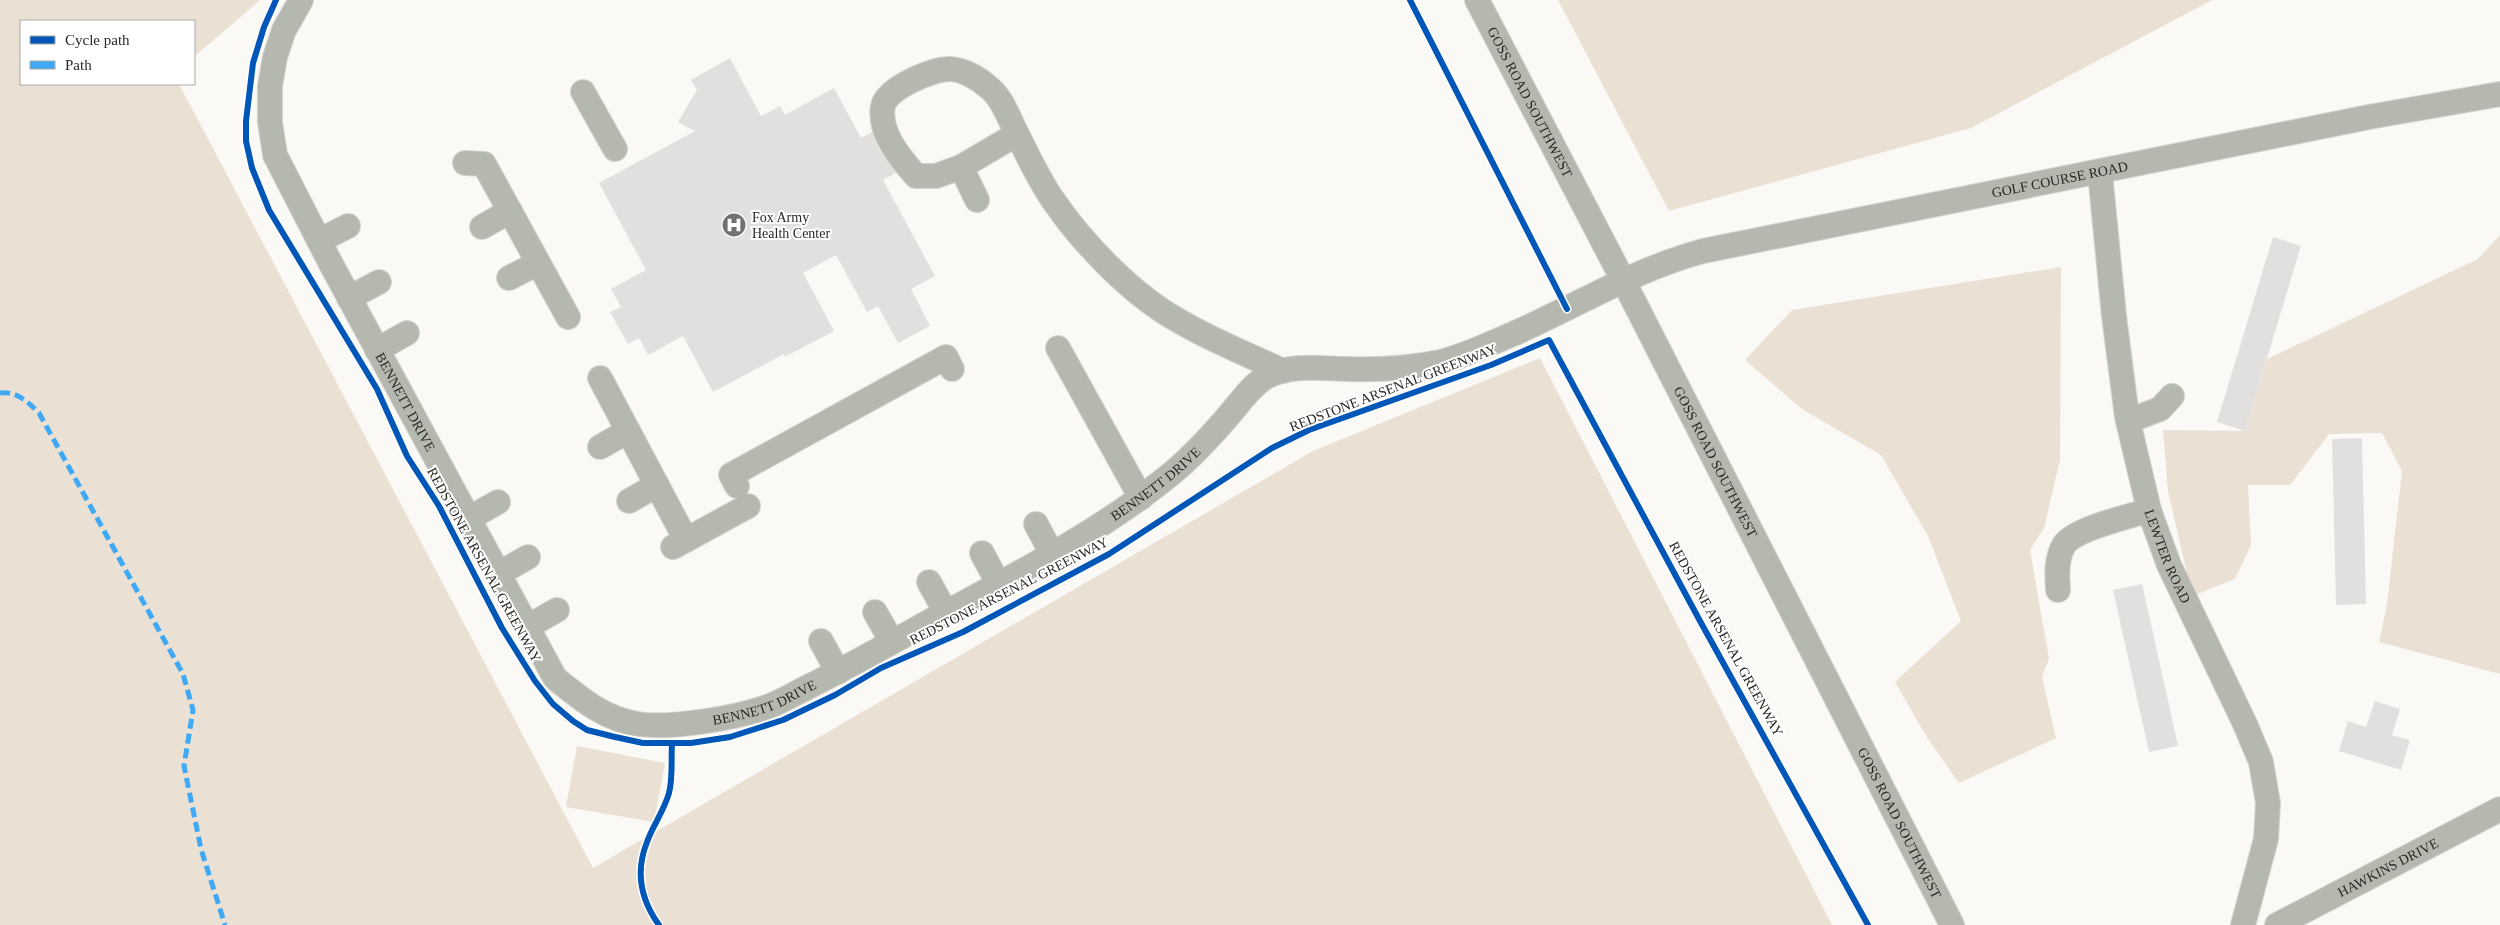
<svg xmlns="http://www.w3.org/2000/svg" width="2500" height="925" font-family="'Times New Roman',serif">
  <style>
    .green { fill: #eae0d3 }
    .building { fill: #e2e0de }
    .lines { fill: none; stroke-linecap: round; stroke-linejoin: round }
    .minor-casing { stroke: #d5d3d1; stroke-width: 26 }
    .minor { stroke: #b5b8af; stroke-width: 24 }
    .quiet { stroke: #3fa9f5; stroke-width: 5; stroke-dasharray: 10 5; stroke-linecap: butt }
    .cycleway-casing { stroke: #fff; stroke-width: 9 }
    .cycleway { stroke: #0057b8; stroke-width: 6 }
    .labels { text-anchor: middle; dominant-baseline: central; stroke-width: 4; stroke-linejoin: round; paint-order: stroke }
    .street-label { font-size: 14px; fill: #2a2825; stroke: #fff }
    .poi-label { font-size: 14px; fill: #2a2825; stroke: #fff; text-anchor: start }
  </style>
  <rect width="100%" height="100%" fill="#fbf9f6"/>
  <path class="green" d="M0,0H260L194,57V21H21V84H179L593,868L1313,451L1540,358L1832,925H0Z
    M1558,0H2212L1971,128L1669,211Z
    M2500,235V674L2379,642L2387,604L2402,471L2382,433L2329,434L2290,485H2248L2251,545L2235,579L2192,596L2168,491L2163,430L2245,431L2267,359L2478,259Z
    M2061,267L2060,460L2044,528L2030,550L2049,659L2042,677L2056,738L1959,783L1928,739L1895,682L1961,621L1928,536L1881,455L1802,409L1745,360L1792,310Z
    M577,746L665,763L654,822L566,807Z"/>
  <path class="building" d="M730,58L761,116L780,106L785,115L834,88L861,138L872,132L880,151L896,173L883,180L935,276L911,289L930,326L898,343L878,306L867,312L836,255L803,273L834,331L785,357L784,354L713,392L683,336L648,355L639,338L628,344L610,312L621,307L611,289L646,270L599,183L695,131L678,122L697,90L691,80Z
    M2273,237L2301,246L2245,431L2217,422Z
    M2362,438L2366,604L2336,605L2332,439Z
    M2142,584L2178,746L2149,752L2113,590Z
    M2375,701L2400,709L2392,735L2410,740L2401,770L2339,751L2348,721L2366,727Z"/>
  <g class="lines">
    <defs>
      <g id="minor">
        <path id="s1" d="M301,0L284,30L275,57L270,86V122L275,155L331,264L555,678C581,699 604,719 638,724C671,729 735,718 767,707C781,702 794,694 808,687C844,669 880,649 916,629C1003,581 1094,537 1171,474C1193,456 1212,435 1230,414C1241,401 1252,385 1266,377C1293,363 1321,369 1349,369C1379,370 1411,368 1440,362C1465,356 1489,344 1513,334C1576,306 1636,269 1703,251L2369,117L2500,94"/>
        <path id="s2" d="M1477,0L1623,280L1952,925"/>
        <path d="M583,92L615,149"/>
        <path d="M1017,134L961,167L936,176H916C900,158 878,132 883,106C887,88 932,69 950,69C962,69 978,78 987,86C1003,98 1008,117 1017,134C1028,156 1039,180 1053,200C1083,244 1134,297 1181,322C1213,341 1249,355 1283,371"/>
        <path d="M465,163L484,164L568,317"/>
        <path d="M961,167L977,200"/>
        <path id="s3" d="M2100,173L2114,316L2127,417L2149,510L2169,565L2245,724L2261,762L2268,803L2266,839L2243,925"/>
        <path d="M482,227L510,211"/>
        <path d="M319,241L348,226"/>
        <path d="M509,278L538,263"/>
        <path d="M349,298L379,282"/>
        <path d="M1058,348L1141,498"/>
        <path d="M377,350L407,333"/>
        <path d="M600,378L686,540"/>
        <path d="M2128,421L2160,409L2172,396"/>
        <path d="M600,447L628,431"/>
        <path d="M737,486L731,475L946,357L952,369"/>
        <path d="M629,501L657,485"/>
        <path d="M468,519L498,502"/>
        <path d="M1036,524L1052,554"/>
        <path d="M673,547L748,506"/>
        <path d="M982,553L998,583"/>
        <path d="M498,574L528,557"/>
        <path d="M929,582L946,613"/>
        <path d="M2058,590C2057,574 2056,559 2064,545C2075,528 2129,517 2149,510"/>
        <path d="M875,612L892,642"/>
        <path d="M527,627L557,610"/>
        <path d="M821,641L838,672"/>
        <path id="s4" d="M2277,925L2500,809"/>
      </g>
    </defs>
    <use href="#minor" class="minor-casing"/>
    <use href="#minor" class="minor"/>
    <path class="quiet" d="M0,393C17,391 28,402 39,413L183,674L193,710L184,766L201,849L225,925"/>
    <defs>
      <path id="cycleway" d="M276,0L264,27L253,63L246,121V141L252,168L269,210L377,389L407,456L439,506L502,628L535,681L553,704L573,721L587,730L615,737L643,743H691L730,737L783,720L835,695L881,668L963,632L1109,554L1272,448L1309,430L1491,365L1549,340L1700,621L1868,925
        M1410,0L1567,309
        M659,925C641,900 635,872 647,842C653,825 664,811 669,793C673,778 671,759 672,743"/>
    </defs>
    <use href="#cycleway" class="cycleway-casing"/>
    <use href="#cycleway" class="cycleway"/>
  </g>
  <defs>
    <symbol id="hospital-disc" viewBox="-11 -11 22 22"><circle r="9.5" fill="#73716e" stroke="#fff"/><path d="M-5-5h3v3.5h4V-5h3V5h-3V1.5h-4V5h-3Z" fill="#fff"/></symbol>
  </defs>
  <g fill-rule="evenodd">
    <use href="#hospital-disc" x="720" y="211" width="28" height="28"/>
  </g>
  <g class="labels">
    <g class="street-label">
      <text stroke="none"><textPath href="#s2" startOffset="115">GOSS ROAD SOUTHWEST</textPath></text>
      <text stroke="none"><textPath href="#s1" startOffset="2411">GOLF COURSE ROAD</textPath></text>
      <text transform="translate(1393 388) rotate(-21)">REDSTONE ARSENAL GREENWAY</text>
      <text stroke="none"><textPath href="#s1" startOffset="441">BENNETT DRIVE</textPath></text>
      <text stroke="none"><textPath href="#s2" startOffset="520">GOSS ROAD SOUTHWEST</textPath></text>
      <text stroke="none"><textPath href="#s1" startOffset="1431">BENNETT DRIVE</textPath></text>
      <text stroke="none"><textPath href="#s3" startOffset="391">LEWTER ROAD</textPath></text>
      <text transform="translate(484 565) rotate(61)">REDSTONE ARSENAL GREENWAY</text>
      <text transform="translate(1009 591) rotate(-27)">REDSTONE ARSENAL GREENWAY</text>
      <text transform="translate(1726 639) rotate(61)">REDSTONE ARSENAL GREENWAY</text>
      <text stroke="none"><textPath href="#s1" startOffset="981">BENNETT DRIVE</textPath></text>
      <text stroke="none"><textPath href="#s2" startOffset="925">GOSS ROAD SOUTHWEST</textPath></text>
      <text stroke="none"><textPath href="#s4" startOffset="125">HAWKINS DRIVE</textPath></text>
    </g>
    <g class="poi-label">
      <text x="752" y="217">Fox Army<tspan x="752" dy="16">Health Center</tspan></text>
    </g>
  </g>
  <rect x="20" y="20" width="175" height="65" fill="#ffffff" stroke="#aaa9a8"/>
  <rect x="30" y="36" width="25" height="8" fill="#0057b8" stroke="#aaa9a8"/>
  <text x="65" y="45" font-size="15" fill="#2a2825">Cycle path</text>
  <rect x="30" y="61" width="25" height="8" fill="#3fa9f5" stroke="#aaa9a8"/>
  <text x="65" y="70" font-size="15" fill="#2a2825">Path</text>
</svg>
